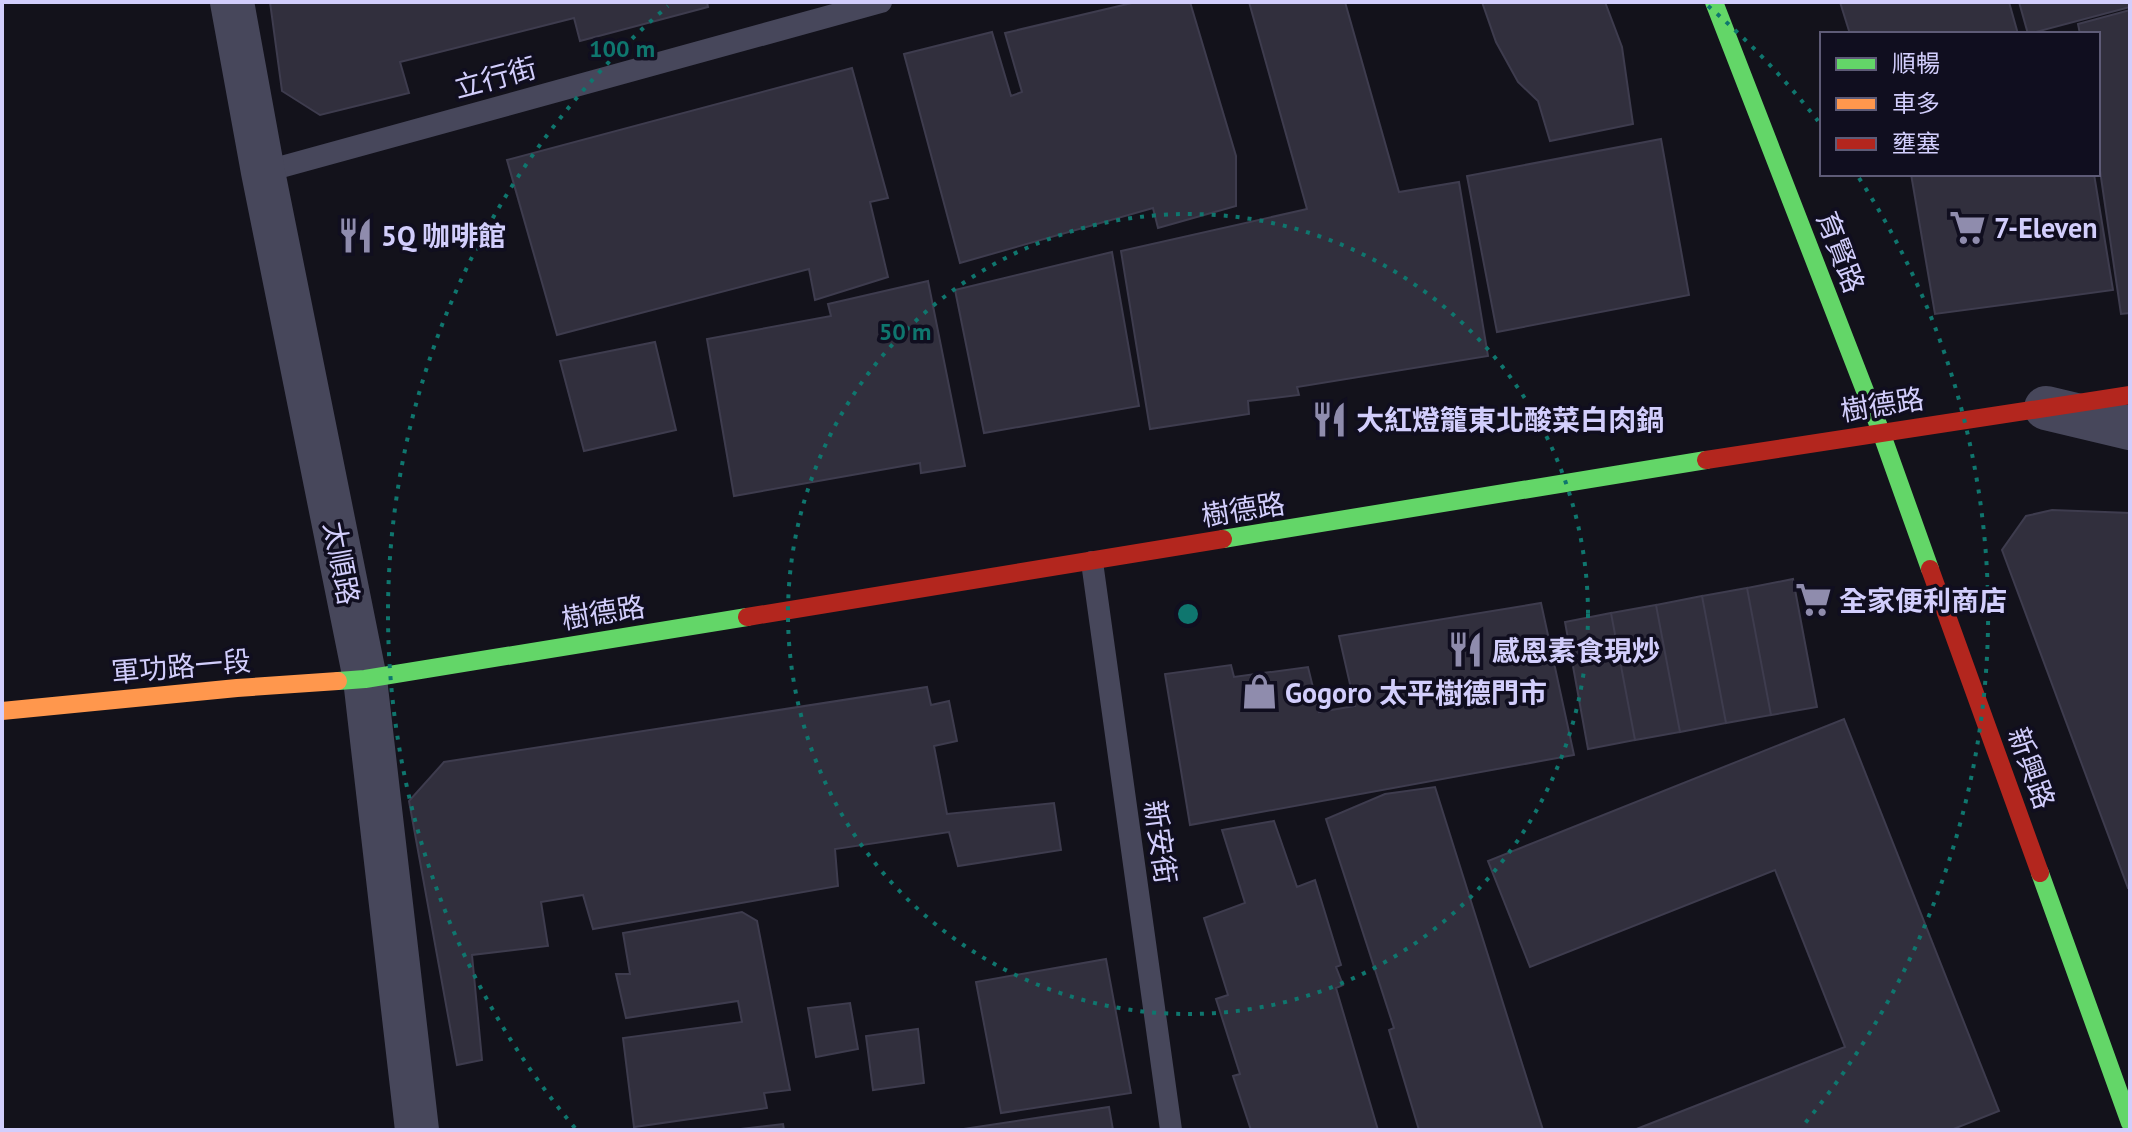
<svg xmlns="http://www.w3.org/2000/svg" width="2132" height="1132" font-family="'PT Sans','Noto Sans TC',sans-serif">
  <style>
    .building { fill: #312f3d; stroke: #3e3c4e; stroke-width: 2 }
    .lines { fill: none; stroke-linecap: round; stroke-linejoin: round }
    .lane { stroke: #47475b; stroke-width: 22 }
    .street { stroke: #47475b; stroke-width: 44 }
    .fast { stroke: #63d668; stroke-width: 18 }
    .slow { stroke: #ff974d; stroke-width: 18 }
    .jam { stroke: #b3261e; stroke-width: 18 }
    .ring { fill: none; stroke: #0f766e; stroke-width: 4; stroke-dasharray: 4 8 }
    .labels { text-anchor: middle; dominant-baseline: central; stroke-width: 7; stroke-linejoin: round; paint-order: stroke }
    .street-label { font-size: 28px; fill: #d2cefc; stroke: #100e1f }
    .poi-label { font-size: 28px; font-weight: bold; fill: #d2cefc; stroke: #100e1f; text-anchor: start }
    .centre { fill: #0f766e; stroke: #100e1f; stroke-width: 4 }
    .ring-label { font-size: 24px; text-anchor: middle; font-weight: bold; fill: #0f766e; stroke: #100e1f; stroke-width: 7; stroke-linejoin: round; paint-order: stroke }
  </style>
  <rect width="100%" height="100%" fill="#13121b"/>
  <path class="building" d="M270,2H707L708,7L580,41L574,18L400,62L409,93L320,115L282,91Z
    M1136,2H1190L1236,156V206L1158,228L1153,208L960,263L904,54L992,32L1011,96L1022,92L1005,33Z
    M1249,2H1345L1399,192L1459,182L1488,356L1297,387L1299,395L1248,401L1249,414L1150,429L1121,251L1307,209Z
    M1482,2H1605L1622,47L1633,124L1550,141L1538,101L1518,82L1496,42Z
    M1840,2H2009L2018,34H1850Z
    M2019,2H2130V7L2028,34Z
    M2130,10V313L2121,314L2098,157V34H2080L2078,24Z
    M852,68L888,198L870,202L888,277L815,300L809,269L557,335L507,160Z
    M1661,139L1689,295L1497,332L1467,176Z
    M1911,174H2094L2113,290L1935,314Z
    M1112,252L1139,406L984,433L955,290Z
    M928,281L965,466L921,473L920,463L734,496L707,339L831,316L828,304Z
    M655,342L676,430L584,451L560,361Z
    M2052,510L2130,513V888H2128L2002,550L2026,516Z
    M1793,579L1817,707L1771,715L1747,588Z
    M1747,588L1771,715L1726,723L1702,596Z
    M1702,596L1726,723L1680,732L1656,605Z
    M1541,603L1574,755L1190,825L1165,674L1231,665L1234,677L1308,667L1319,712L1355,706L1339,636Z
    M1656,605L1680,732L1635,740L1611,613Z
    M1611,613L1635,740L1588,749L1565,622Z
    M927,687L931,705L949,701L957,741L934,746L947,814L1054,803L1061,850L958,866L949,832L835,849L838,886L593,929L583,895L541,902L548,946L472,955L482,1060L457,1065L409,801L444,762Z
    M1844,719L1999,1111L1951,1130H1634L1845,1047L1775,870L1530,967L1488,861Z
    M1435,787L1543,1130H1419L1389,1030L1394,1028L1326,819L1385,794Z
    M1274,821L1297,887L1315,880L1341,965L1336,967L1343,985L1336,988L1378,1130H1251L1233,1076L1240,1074L1216,999L1228,995L1204,918L1245,903L1222,830Z
    M742,912L757,921L790,1090L764,1093L767,1108L634,1127L623,1038L742,1022L738,1001L626,1018L616,974H630L623,933Z
    M1106,959L1131,1093L1001,1113L976,982Z
    M850,1003L858,1049L816,1057L808,1008Z
    M918,1029L924,1083L873,1090L866,1036Z
    M1109,1107L1113,1130H957Z
    M783,1124L784,1130H732Z"/>
  <g class="lines">
    <path class="lane" d="M263,172L881,2
      M1092,562L1171,1130"/>
    <path class="street" d="M232,2L263,172L365,679L417,1130
      M2046,408L2130,428"/>
    <path class="fast" d="M1714,2L1881,432L1930,569
      M1223,539L1706,460
      M338,681L365,679L747,617
      M2040,873L2130,1123"/>
    <path class="slow" d="M2,711L237,688L338,681"/>
    <path class="jam" d="M1706,460L2130,395
      M1930,569L2040,873
      M747,617L1223,539"/>
  </g>
  <g class="ring">
    <circle cx="1188" cy="614" r="400"/>
    <path d="M575 1128A800 800 0 0 1 668 6M1708 6A800 800 0 0 1 1818 121M1859 178A800 800 0 0 1 1801 1128"/>
  </g>
  <defs>
    <symbol id="supermarket-bare" viewBox="-9 -9 18 18"><path d="M-6-5.5h2.5l.6 2H6L4.5 2H-2.5L-4.4-4H-6ZM-1.5 3.2a1.3 1.3 0 1 0 .1 0ZM3 3.2a1.3 1.3 0 1 0 .1 0Z" fill="#8f8cad" stroke="#100e1f" stroke-width="2.5" paint-order="stroke"/></symbol>
    <symbol id="restaurant-bare" viewBox="-9 -9 18 18"><path d="M-5-6h1v4h1v-4h1v4h1v-4h1v5L-1.5 .5V6h-2V.5L-5-1ZM5-6V6H3V1.5H1.5Q1.5-4 5-6Z" fill="#8f8cad" stroke="#100e1f" stroke-width="2.5" paint-order="stroke"/></symbol>
    <symbol id="shop-bare" viewBox="-9 -9 18 18"><path d="M-5-2.5h2.3a2.7 3.5 0 0 1 5.4 0H5L5.5 6h-11ZM-1.5-2.5h3a1.5 2.3 0 0 0-3 0Z" fill="#8f8cad" stroke="#100e1f" stroke-width="2.5" paint-order="stroke"/></symbol>
  </defs>
  <g fill-rule="evenodd">
    <use href="#supermarket-bare" x="1942" y="202" width="51" height="51"/>
    <use href="#restaurant-bare" x="330" y="210" width="51" height="51"/>
    <use href="#restaurant-bare" x="1304" y="394" width="51" height="51"/>
    <use href="#supermarket-bare" x="1788" y="574" width="51" height="51"/>
    <use href="#restaurant-bare" x="1440" y="624" width="51" height="51"/>
    <use href="#shop-bare" x="1234" y="666" width="51" height="51"/>
  </g>
  <g class="labels">
    <g class="street-label">
      <text transform="translate(495 77) rotate(-15)">立行街</text>
      <text transform="translate(1841 252) rotate(69)">育賢路</text>
      <text transform="translate(1882 404) rotate(-9)">樹德路</text>
      <text transform="translate(1243 509) rotate(-9)">樹德路</text>
      <text transform="translate(342 563) rotate(79)">太順路</text>
      <text transform="translate(603 612) rotate(-9)">樹德路</text>
      <text transform="translate(181 666) rotate(-5)">軍功路一段</text>
      <text transform="translate(2032 768) rotate(70)">新興路</text>
      <text transform="translate(1161 842) rotate(82)">新安街</text>
    </g>
    <g class="poi-label">
      <text x="1994" y="227">7-Eleven</text>
      <text x="381" y="235">5Q 咖啡館</text>
      <text x="1356" y="419">大紅燈籠東北酸菜白肉鍋</text>
      <text x="1839" y="600">全家便利商店</text>
      <text x="1492" y="650">感恩素食現炒</text>
      <text x="1285" y="692">Gogoro 太平樹德門市</text>
    </g>
  </g>
  <circle cx="1188" cy="614" r="12" class="centre"/>
  <g class="ring-label">
    <text x="622" y="57">100 m</text>
    <text x="905" y="340">50 m</text>
  </g>
  <rect width="2132" height="1132" fill="none" stroke="#d2cefc" stroke-width="8"/>
  <rect x="1820" y="32" width="280" height="144" fill="#100e1f" stroke="#5e5b77" stroke-width="2"/>
  <rect x="1836" y="58" width="40" height="12" fill="#63d668" stroke="#5e5b77" stroke-width="2"/>
  <text x="1892" y="72" font-size="24" fill="#d2cefc">順暢</text>
  <rect x="1836" y="98" width="40" height="12" fill="#ff974d" stroke="#5e5b77" stroke-width="2"/>
  <text x="1892" y="112" font-size="24" fill="#d2cefc">車多</text>
  <rect x="1836" y="138" width="40" height="12" fill="#b3261e" stroke="#5e5b77" stroke-width="2"/>
  <text x="1892" y="152" font-size="24" fill="#d2cefc">壅塞</text>
</svg>
